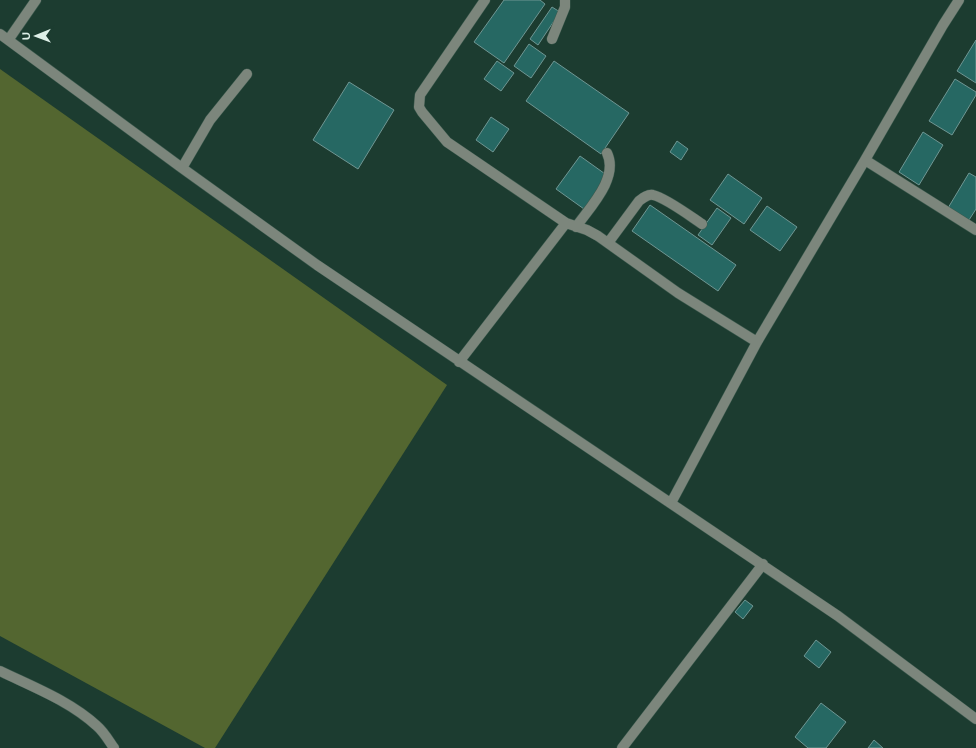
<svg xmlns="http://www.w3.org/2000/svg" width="976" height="748" font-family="Arial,sans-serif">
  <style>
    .green { fill: #536630 }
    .building { fill: #266863; stroke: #6f9693 }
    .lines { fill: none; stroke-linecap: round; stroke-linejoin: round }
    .minor-casing { stroke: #3b594d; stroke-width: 11 }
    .minor { stroke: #7c867c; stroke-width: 10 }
  </style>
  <rect width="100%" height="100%" fill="#1c3c30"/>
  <path class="green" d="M0,69L447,385L215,748H205L0,636Z"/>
  <path class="building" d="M504,0H540L545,4L504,63L474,42Z
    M552,7L560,12L538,45L530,39Z
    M976,40V83L957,71Z
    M529,44L546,56L531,78L514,66Z
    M497,61L514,73L501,91L484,79Z
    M554,61L629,113L601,154L526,101Z
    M955,79L976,92V95L952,135L929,121Z
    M349,82L394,110L358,169L313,140Z
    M491,117L509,129L493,152L476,140Z
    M923,132L943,145L919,185L899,172Z
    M677,141L688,149L681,160L670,152Z
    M580,156L608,176L584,209L556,189Z
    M969,173L976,177V209L969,220L948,208Z
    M728,174L762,198L744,224L710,200Z
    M650,205L736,265L718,291L632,231Z
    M767,206L797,227L780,251L750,230Z
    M717,208L731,218L712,245L698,235Z
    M745,600L753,606L743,619L735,612Z
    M816,640L831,652L819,668L804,656Z
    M821,703L846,722L826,748H808L795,737Z
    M874,740L883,748H868Z"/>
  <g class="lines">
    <defs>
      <path id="minor" d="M485,0L420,95L419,107L422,112L447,142L566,223L587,230L598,236L678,293L757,342
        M959,0L943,25L865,160L976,230
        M0,34L182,168L317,265L838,616L976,719
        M9,39L36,0
        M552,39L565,7V0
        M182,168L210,120L247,74
        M576,227C590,207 619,178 607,153
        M608,243L639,201C643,198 648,194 653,195C666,198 690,216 702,224
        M459,362L566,223
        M671,503L757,342L865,160
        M0,671C33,687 70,701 97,726C104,732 109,741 114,748
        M622,748L763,564"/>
    </defs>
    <use href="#minor" class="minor-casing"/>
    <use href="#minor" class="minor"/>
  </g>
  <g transform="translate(36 36) rotate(269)" stroke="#1c3c30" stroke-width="3" paint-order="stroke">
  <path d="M0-3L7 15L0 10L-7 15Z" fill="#ddefe7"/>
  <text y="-6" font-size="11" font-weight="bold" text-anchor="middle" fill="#ddefe7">U</text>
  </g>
</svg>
